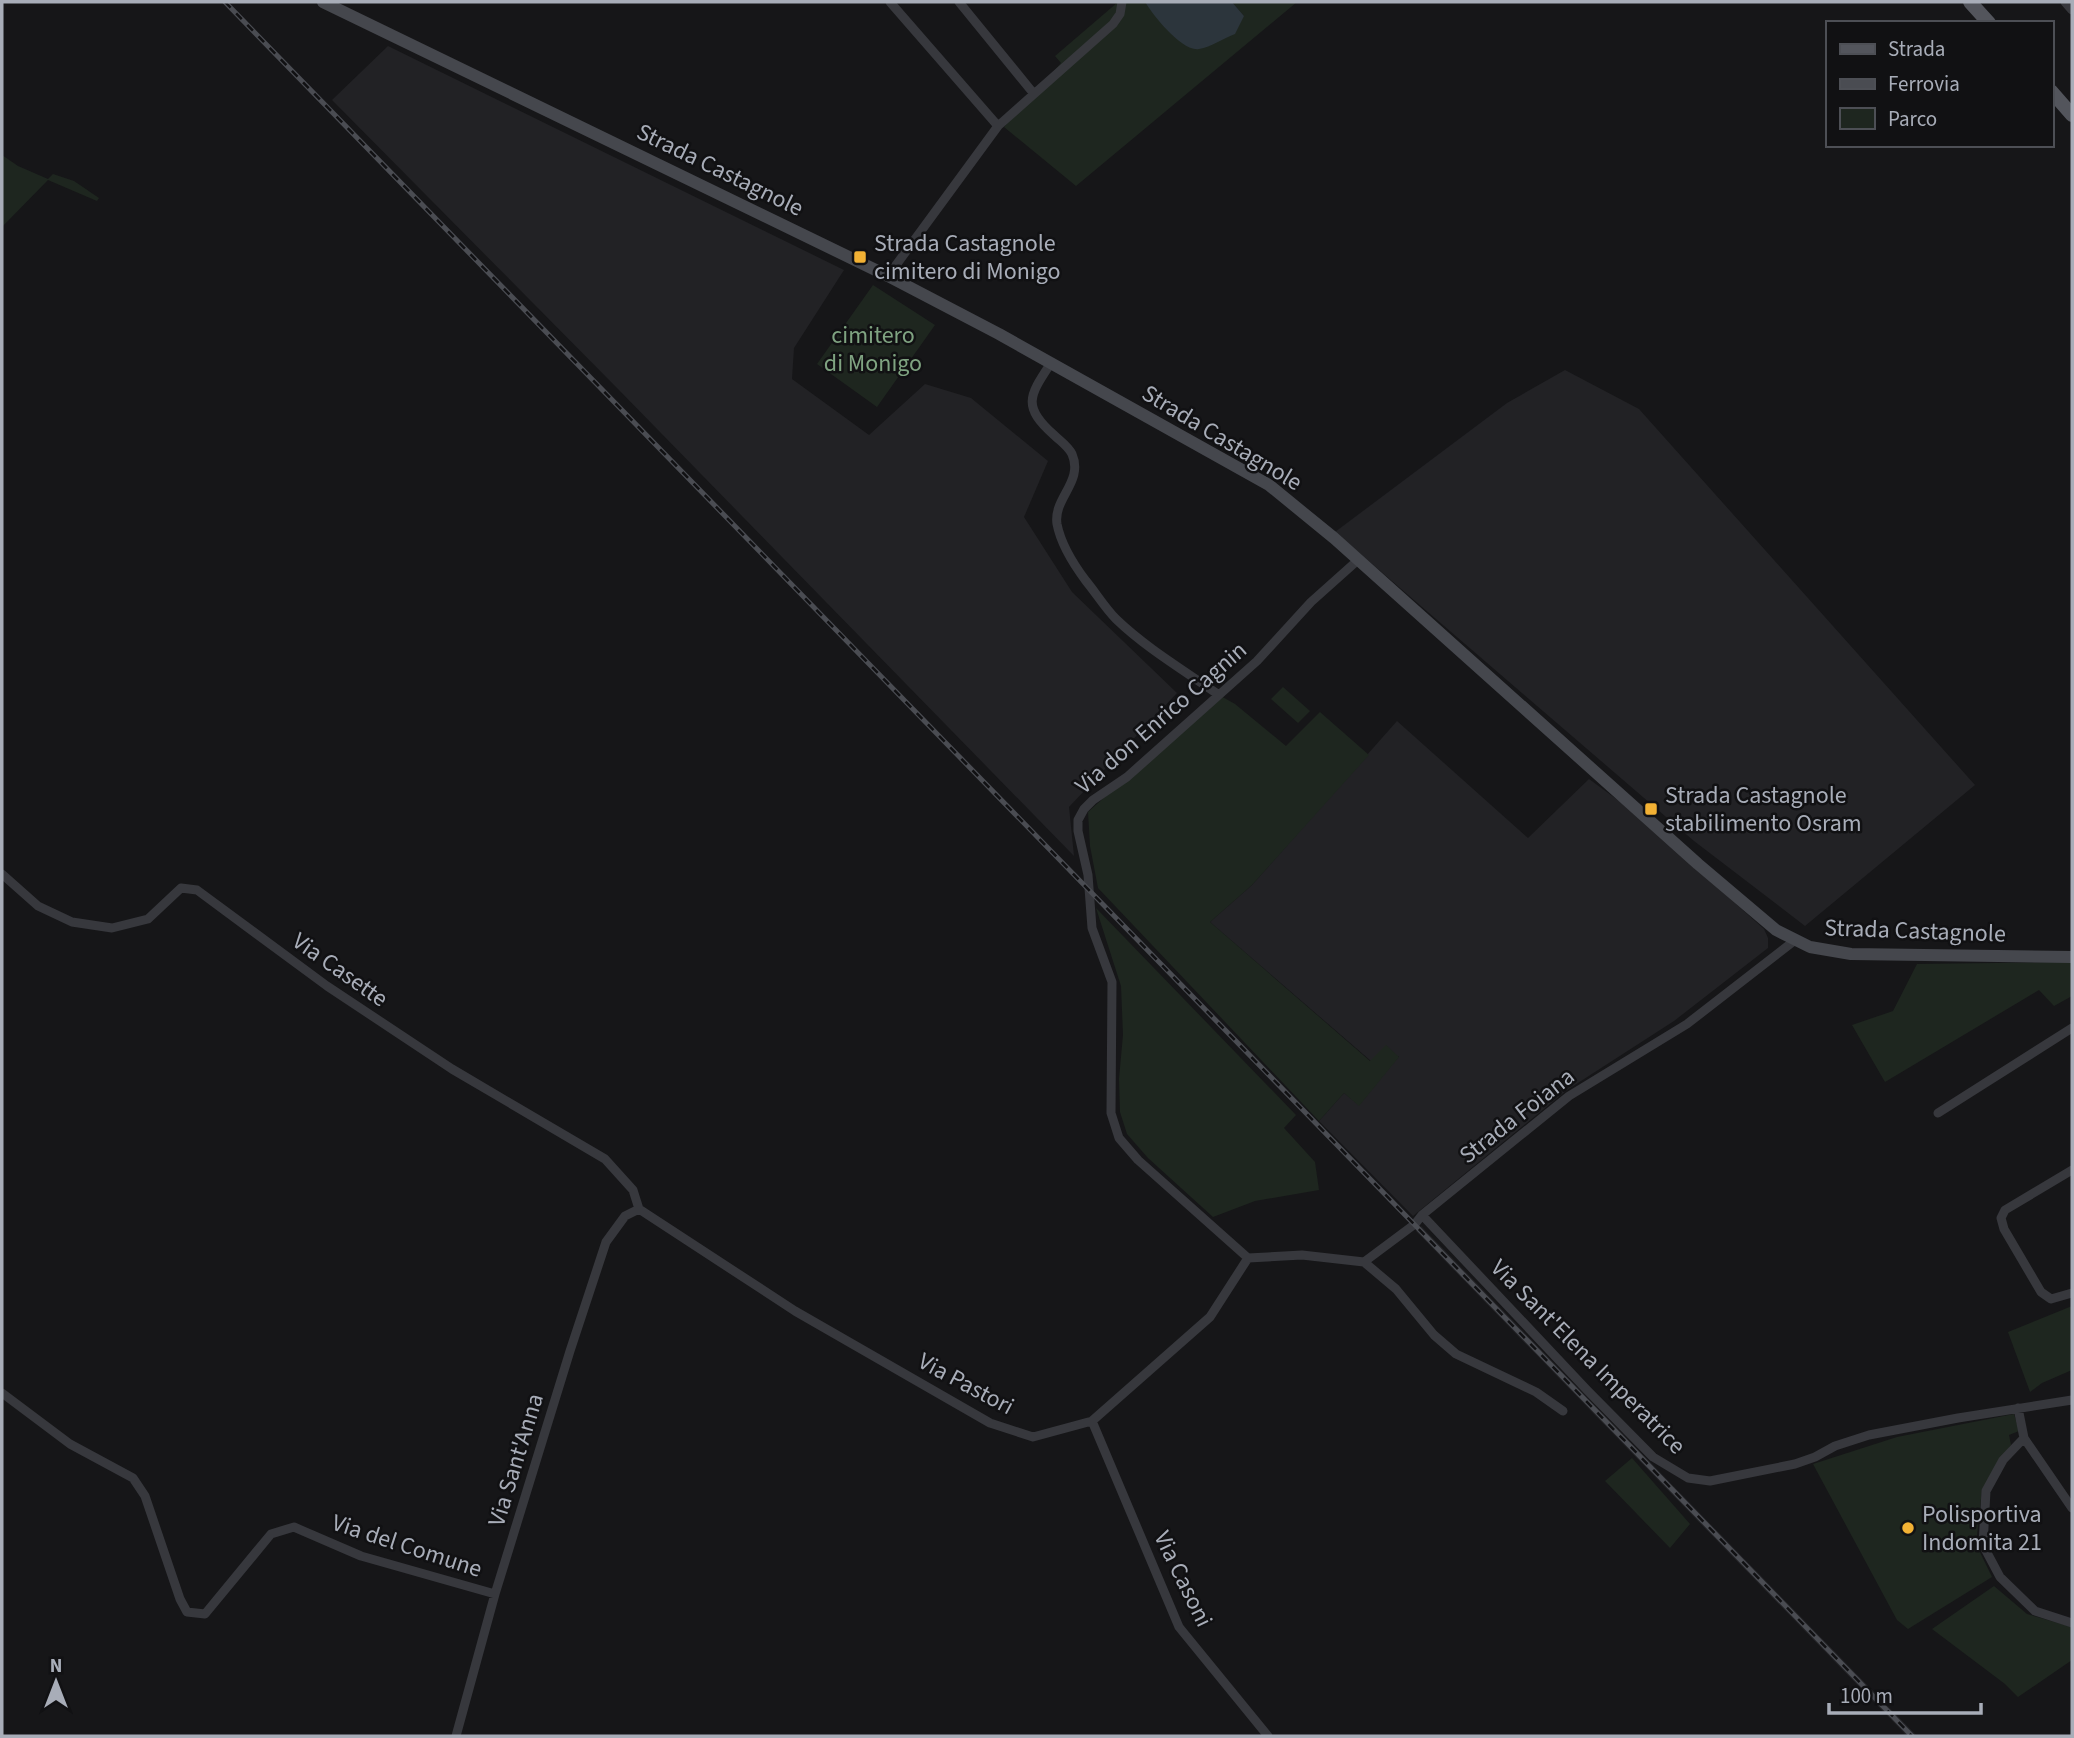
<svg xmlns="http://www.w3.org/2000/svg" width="2074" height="1738" font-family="'Source Sans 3',sans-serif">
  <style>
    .built { fill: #222225 }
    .green { fill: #1e261f }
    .water { fill: #2c353c }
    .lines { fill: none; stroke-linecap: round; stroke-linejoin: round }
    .minor { stroke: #37383d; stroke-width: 9 }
    .secondary { stroke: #45474d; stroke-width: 12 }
    .primary { stroke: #53555c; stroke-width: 14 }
    .rail-casing { stroke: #4a4c52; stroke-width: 5 }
    .rail { stroke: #111113; stroke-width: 2.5; stroke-dasharray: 8; stroke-linecap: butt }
    .poi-dot { fill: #f2b134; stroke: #111113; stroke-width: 2.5 }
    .labels { text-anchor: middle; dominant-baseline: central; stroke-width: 5; stroke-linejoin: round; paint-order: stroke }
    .street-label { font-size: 24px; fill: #a8adb8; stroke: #111113 }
    .poi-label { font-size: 24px; fill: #a8adb8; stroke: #111113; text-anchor: start }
    .park-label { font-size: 24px; fill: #7fa381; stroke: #111113 }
  </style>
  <rect width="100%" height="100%" fill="#161618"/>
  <path class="built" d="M388,46L844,270L794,348L792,379L869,435L925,384L971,398L1048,461L1024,517L1072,592L1177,693L1069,807L1074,856L618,389L332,100Z
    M1565,370L1639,409L1975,785L1805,926L1694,841L1335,532L1507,403Z
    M1397,721L1528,838L1589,779L1630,809L1764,929L1768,938V948L1674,1021L1567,1090L1413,1216L1319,1121L1344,1093L1359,1105L1399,1056L1371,1061L1210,922L1252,885Z
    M1421,1226L1684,1497L1917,1736H1907L1416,1231Z"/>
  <path class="green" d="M1118,2H1145L1171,33L1244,16L1232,2H1297L1076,186L1004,127L1061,63L1055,56Z
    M2,155L18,166L48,179L53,174L74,181L99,198L97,201L48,180L2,227Z
    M873,285L935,325L877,407L817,364Z
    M1283,687L1310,711L1298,723L1271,699Z
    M1219,695L1235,704L1286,746L1320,712L1369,755L1252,885L1210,922L1370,1061L1386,1045L1399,1057L1359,1106L1344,1093L1319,1121L1098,888L1090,846L1088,812Z
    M1096,908L1296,1115L1284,1128L1315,1162L1319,1190L1255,1201L1213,1217L1148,1158L1127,1134L1120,1112L1119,1079L1123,1035L1121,986Z
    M2072,962V996L2054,1006L2039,990L1885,1082L1852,1025L1893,1011L1917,964Z
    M2072,1306V1370L2042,1383L2030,1392L2008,1332Z
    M2014,1414L2019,1431L2009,1435L2011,1445L1982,1490L1976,1544L1992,1577L1908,1629L1897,1620L1813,1464L1897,1437Z
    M1632,1458L1690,1524L1670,1548L1605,1481Z
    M1994,1586L2027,1614L2072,1627V1660L2018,1697L2005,1684L1932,1629Z"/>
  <path class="water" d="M1145,2H1232L1244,16L1235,34C1224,38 1211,47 1199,49C1182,52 1153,15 1145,2Z"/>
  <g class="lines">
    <path class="minor" d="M890,2L998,126
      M959,2L1034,94
      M2065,2L2072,10
      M888,276L998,126L1113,24L1120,14L1122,2
      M1051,363C1030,395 1021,406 1054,435C1060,441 1068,446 1072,454C1084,482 1053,498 1057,524C1061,545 1074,565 1086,581C1096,593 1105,608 1116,619C1146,648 1185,671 1219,695
      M2,874L38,906L72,922L112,928L148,919L181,888L197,890L327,986L452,1069L605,1159L633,1190L639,1209
      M1938,1113L2072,1028
      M2072,1170L2005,1210L2001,1218L2004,1229L2041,1292L2051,1299L2072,1293
      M639,1209L795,1311L990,1423L1033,1437L1092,1421L1210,1317L1248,1258
      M1422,1215L1587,1390L1653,1457L1688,1478L1710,1481L1795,1464L1815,1457L1835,1446L1869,1435L1958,1418L2072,1400
      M1248,1258L1138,1160L1119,1138L1111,1113L1112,982L1092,928L1088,875L1078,831V820L1084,809L1093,800L1127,777L1257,661L1311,602L1358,560
      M1248,1258L1302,1255L1364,1262L1415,1224L1422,1215L1569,1096L1687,1024L1794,941
      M1364,1262L1396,1289L1434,1335L1456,1354L1536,1392L1563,1411
      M2,1393L70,1444L133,1478L145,1496L180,1599L187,1612L205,1614L271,1534L294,1527L361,1556L495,1594
      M2018,1408L2024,1438L2072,1508
      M1092,1421L1179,1627L1268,1736
      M2024,1438L2003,1460L1986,1491L1983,1545L2000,1577L2035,1611L2072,1623
      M456,1736L495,1594L570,1351L606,1242L625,1216L639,1209"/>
    <path class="secondary" d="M323,2L888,276L999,334L1269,485L1334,538L1698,864L1776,930L1810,947L1851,954L2072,957"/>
    <path class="primary" d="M1970,2L1989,23
      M2051,91L2072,115"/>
    <defs>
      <path id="rail" d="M225,2L1912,1736"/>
    </defs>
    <use href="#rail" class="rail-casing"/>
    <use href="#rail" class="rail"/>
  </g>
  <g class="poi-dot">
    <rect x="853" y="250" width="14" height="14" rx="3.5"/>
    <rect x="1644" y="802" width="14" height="14" rx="3.5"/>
    <circle cx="1908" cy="1528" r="7"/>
  </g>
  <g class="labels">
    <g class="street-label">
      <text transform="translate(720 170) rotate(26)">Strada Castagnole</text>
      <text transform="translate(1222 438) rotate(31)">Strada Castagnole</text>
      <text transform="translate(1161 718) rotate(-41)">Via don Enrico Cagnin</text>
      <text transform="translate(1915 931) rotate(2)">Strada Castagnole</text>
      <text transform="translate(340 970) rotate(35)">Via Casette</text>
      <text transform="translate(1517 1116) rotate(-38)">Strada Foiana</text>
      <text transform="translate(1588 1357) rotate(45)">Via Sant'Elena Imperatrice</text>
      <text transform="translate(966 1384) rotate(28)">Via Pastori</text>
      <text transform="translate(516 1460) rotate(-73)">Via Sant'Anna</text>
      <text transform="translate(407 1546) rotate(18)">Via del Comune</text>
      <text transform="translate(1183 1579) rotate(64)">Via Casoni</text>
    </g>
    <g class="poi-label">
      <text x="874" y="243">Strada Castagnole<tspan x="874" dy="28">cimitero di Monigo</tspan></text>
      <text x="1665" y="795">Strada Castagnole<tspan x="1665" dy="28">stabilimento Osram</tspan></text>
      <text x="1922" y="1514">Polisportiva<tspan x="1922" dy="28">Indomita 21</tspan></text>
    </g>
    <g class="park-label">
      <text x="873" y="335">cimitero<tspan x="873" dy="28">di Monigo</tspan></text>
    </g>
  </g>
  <rect width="2074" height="1738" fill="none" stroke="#a8adb8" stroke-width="7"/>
  <rect x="1826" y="21" width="228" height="126" fill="#111113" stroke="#4d4f55" stroke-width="2"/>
  <rect x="1840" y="44" width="35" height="10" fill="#53555c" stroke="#4d4f55" stroke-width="2"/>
  <text x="1888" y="56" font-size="21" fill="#a8adb8">Strada</text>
  <rect x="1840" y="79" width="35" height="10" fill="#4a4c52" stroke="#4d4f55" stroke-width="2"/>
  <text x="1888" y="91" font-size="21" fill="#a8adb8">Ferrovia</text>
  <rect x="1840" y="108" width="35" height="21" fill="#1e261f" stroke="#4d4f55" stroke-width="2"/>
  <text x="1888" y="126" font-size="21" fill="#a8adb8">Parco</text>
  <g transform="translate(56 1682)" stroke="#111113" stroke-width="5" paint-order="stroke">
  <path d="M0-5L12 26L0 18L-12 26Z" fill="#a8adb8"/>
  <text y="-10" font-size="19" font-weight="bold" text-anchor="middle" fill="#a8adb8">N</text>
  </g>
  <path d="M1829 1703v10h152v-10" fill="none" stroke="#a8adb8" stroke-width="3.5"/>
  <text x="1840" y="1703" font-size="21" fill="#a8adb8" stroke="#111113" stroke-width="5" paint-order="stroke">100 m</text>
</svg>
